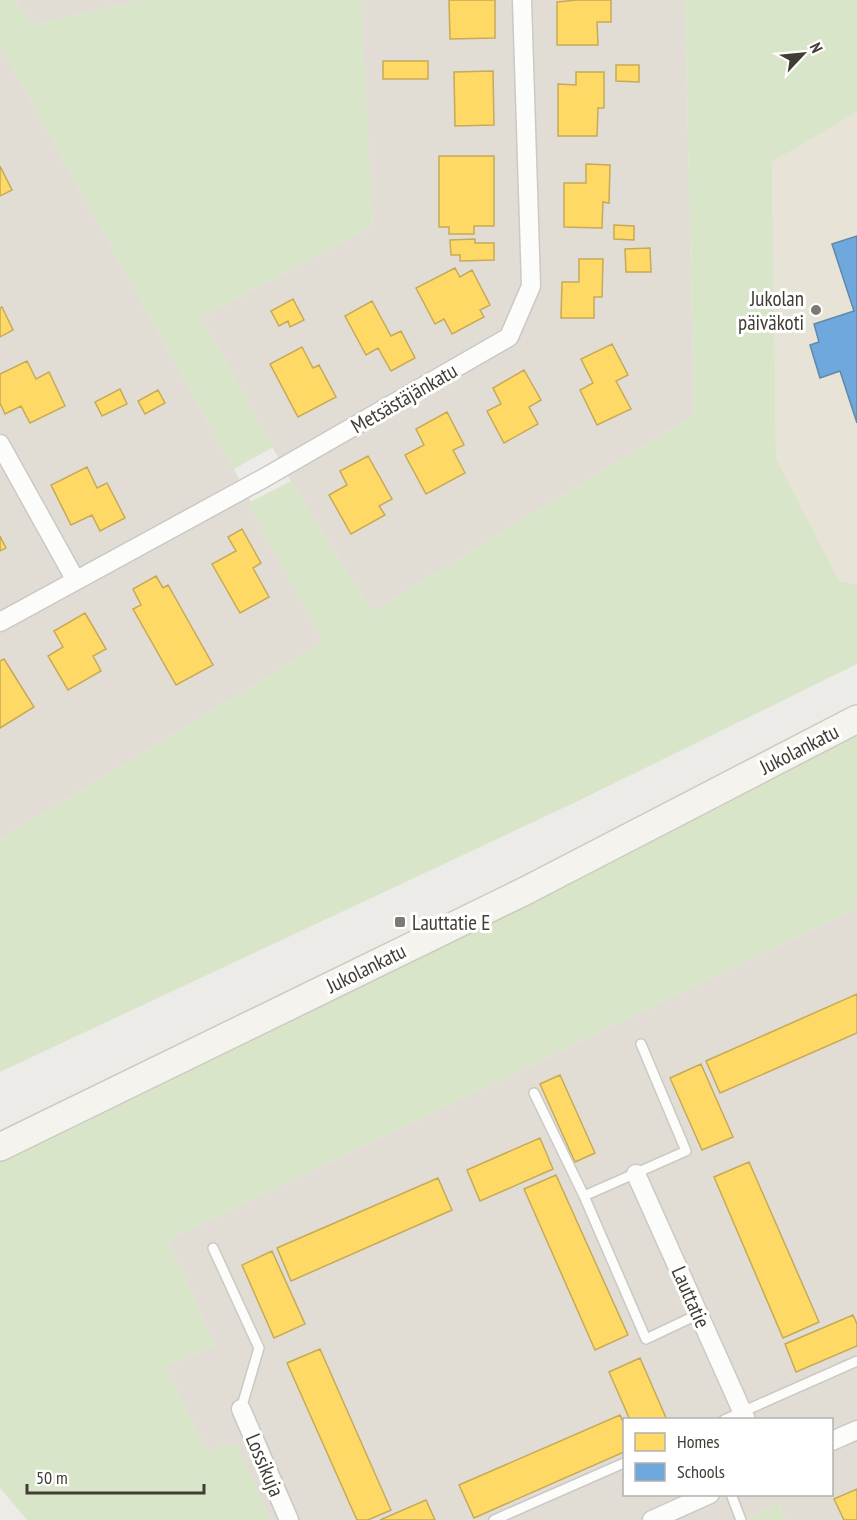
<svg xmlns="http://www.w3.org/2000/svg" width="857" height="1520" font-family="'PT Sans Narrow',sans-serif">
  <style>
    .residential { fill: #e1ddd4; fill-rule: evenodd }
    .education { fill: #e7e3d7 }
    .green { fill: #d9e5c9 }
    .homes { fill: #ffd966; stroke: #c6aa57; stroke-width: 1.5 }
    .schools { fill: #6fa8dc; stroke: #6188aa; stroke-width: 1.5 }
    .lines { fill: none; stroke-linecap: round; stroke-linejoin: round }
    .lane-casing { stroke: #cbc9c5; stroke-width: 12 }
    .street-casing { stroke: #cbc9c5; stroke-width: 21 }
    .secondary-casing { stroke: #cdcac0; stroke-width: 30 }
    .lane { stroke: #fcfcfb; stroke-width: 9 }
    .street { stroke: #fcfcfb; stroke-width: 18 }
    .secondary { stroke: #f4f3ed; stroke-width: 27 }
    .poi-dot { fill: #7d7973; stroke: #fff; stroke-width: 2 }
    .labels { text-anchor: middle; dominant-baseline: central; stroke-width: 6; stroke-linejoin: round; paint-order: stroke }
    .poi-label { font-size: 21px; fill: #413c34; stroke: #fff; text-anchor: end }
    .street-label { font-size: 21px; fill: #413c34; stroke: #fff }
  </style>
  <rect width="100%" height="100%" fill="#edebe7"/>
  <path class="residential" d="M15,0H141L33,25Z
    M357,0H685L694,415L372,612L291,481L201,317L373,226Z
    M0,45L234,469L324,642L0,840Z
    M857,908V1520H786L779,1504L742,1520H271L235,1443L207,1453L165,1366L215,1346L168,1240ZM624,1420H832V1494H624Z"/>
  <path class="education" d="M857,112V585L839,581L776,458L772,162Z"/>
  <path class="green" d="M0,0H15L33,25L141,0H361L373,226L201,317L273,447L234,469L0,45Z
    M685,0H857V112L772,162L776,458L839,581L857,585V664L578,801L0,1072V840L324,642L248,503L291,481L372,612L694,415Z
    M857,729V908L168,1240L215,1346L165,1366L207,1452L235,1442L271,1520H27L0,1488V1159Z
    M779,1504L786,1520H742Z"/>
  <path class="homes" d="M449,0H495V38L450,39Z
    M577,0H611V22H597L598,45H557V2Z
    M383,61H428V79H383Z
    M616,65H639V82L616,81Z
    M493,71L494,125L455,126L454,72Z
    M576,72H604V108H598L597,136H558V84L576,85Z
    M439,156H494V226H474V234H449V227H439Z
    M586,164L610,165L609,203L603,202L602,228L564,227V183H586Z
    M0,166L12,190L0,196Z
    M614,225L634,226V240L614,239Z
    M475,239V243H494V260L460,261V255H451L450,240Z
    M650,248L651,272H626L625,249Z
    M579,259H603L602,297H594V318H561L562,282H579Z
    M455,268L460,277L472,270L490,305L480,310L484,317L452,334L444,319L435,324L416,288Z
    M293,299L304,320L290,327L288,321L279,326L271,311Z
    M372,301L391,336L401,331L415,358L391,371L378,348L366,355L345,316Z
    M2,307L13,330L0,337V308Z
    M612,344L628,375L616,381L631,409L597,425L580,390L593,383L581,359Z
    M302,347L313,368L319,365L336,397L298,417L270,364Z
    M27,361L36,379L49,372L65,406L30,423L21,406L5,414L0,403V374Z
    M524,370L541,400L529,407L538,424L504,443L487,411L501,404L493,388Z
    M120,389L127,404L102,416L95,402Z
    M158,390L165,403L145,414L138,401Z
    M447,412L464,445L453,450L465,473L426,494L405,455L424,445L416,429Z
    M368,456L392,499L379,506L385,515L351,534L329,495L347,485L340,471Z
    M87,467L97,488L107,483L125,518L100,531L92,515L71,525L51,485Z
    M242,529L261,563L253,568L269,597L240,613L212,564L236,551L228,537Z
    M0,536L6,548L0,551Z
    M156,576L163,588L168,585L213,665L176,685L133,609L141,605L133,589Z
    M85,613L106,649L93,656L101,671L68,690L48,656L63,647L54,631Z
    M4,659L34,707L0,728V661Z
    M857,994V1033L720,1093L706,1061Z
    M701,1064L733,1137L702,1150L670,1078Z
    M560,1075L595,1153L575,1162L540,1084Z
    M540,1138L553,1169L480,1201L467,1170Z
    M749,1162L819,1322L783,1338L714,1177Z
    M556,1175L628,1335L595,1350L524,1189Z
    M438,1178L452,1210L291,1281L277,1248Z
    M272,1251L305,1324L274,1338L242,1265Z
    M853,1315L857,1324V1346L796,1372L785,1344Z
    M320,1349L391,1510L368,1520H357L287,1363Z
    M640,1358L667,1420H630L609,1372Z
    M620,1415L624,1424V1452L474,1518L459,1485Z
    M857,1489V1520H844L834,1499Z
    M426,1500L435,1520H380Z"/>
  <path class="schools" d="M857,236V423L840,371L820,378L810,345L819,342L814,324L854,311L832,244Z"/>
  <g class="lines">
    <defs>
      <path id="lane" d="M641,1044L686,1151L584,1196L646,1339L699,1314
        M534,1093L584,1196
        M213,1248L259,1348L241,1409
        M724,1420L857,1361
        M731,1494L741,1520
        M494,1520L624,1463"/>
      <path id="street" d="M0,444L75,579
        M0,622L264,478L509,337L531,286L522,0
        M636,1174L746,1420
        M241,1409L289,1520
        M832,1441L857,1430
        M652,1520L710,1494"/>
      <path id="secondary" d="M0,1147L525,891L857,719"/>
    </defs>
    <use href="#lane" class="lane-casing"/>
    <use href="#street" class="street-casing"/>
    <use href="#secondary" class="secondary-casing"/>
    <use href="#lane" class="lane"/>
    <use href="#street" class="street"/>
    <use href="#secondary" class="secondary"/>
  </g>
  <g class="poi-dot">
    <circle cx="816" cy="310" r="6"/>
    <rect x="394" y="916" width="12" height="12" rx="3"/>
  </g>
  <g class="labels">
    <g class="poi-label">
      <text x="804" y="298">Jukolan<tspan x="804" dy="24">päiväkoti</tspan></text>
      <text x="412" y="922" text-anchor="start">Lauttatie E</text>
    </g>
    <g class="street-label">
      <text transform="translate(404 398) rotate(-30)">Metsästäjänkatu</text>
      <text transform="translate(799 749) rotate(-27)">Jukolankatu</text>
      <text transform="translate(366 968) rotate(-26)">Jukolankatu</text>
      <text transform="translate(691 1297) rotate(66)">Lauttatie</text>
      <text transform="translate(265 1465) rotate(67)">Lossikuja</text>
    </g>
  </g>
  <rect x="623" y="1418" width="210" height="78" fill="#ffffff" stroke="#b3b1ae" stroke-width="1.5"/>
  <rect x="635" y="1433" width="30" height="18" fill="#ffd966" stroke="#b3b1ae" stroke-width="1.5"/>
  <text x="677" y="1448" font-size="18" fill="#413c34">Homes</text>
  <rect x="635" y="1463" width="30" height="18" fill="#6fa8dc" stroke="#b3b1ae" stroke-width="1.5"/>
  <text x="677" y="1478" font-size="18" fill="#413c34">Schools</text>
  <g transform="translate(803 54) rotate(64)" stroke="#ffffff" stroke-width="4.5" paint-order="stroke">
  <path d="M0-4.5L10 22L0 15L-10 22Z" fill="#413c34"/>
  <text y="-9" font-size="16" font-weight="bold" text-anchor="middle" fill="#413c34">N</text>
  </g>
  <path d="M27 1484v9h177v-9" fill="none" stroke="#413c34" stroke-width="3"/>
  <text x="36" y="1484" font-size="18" fill="#413c34" stroke="#ffffff" stroke-width="4.5" paint-order="stroke">50 m</text>
</svg>
